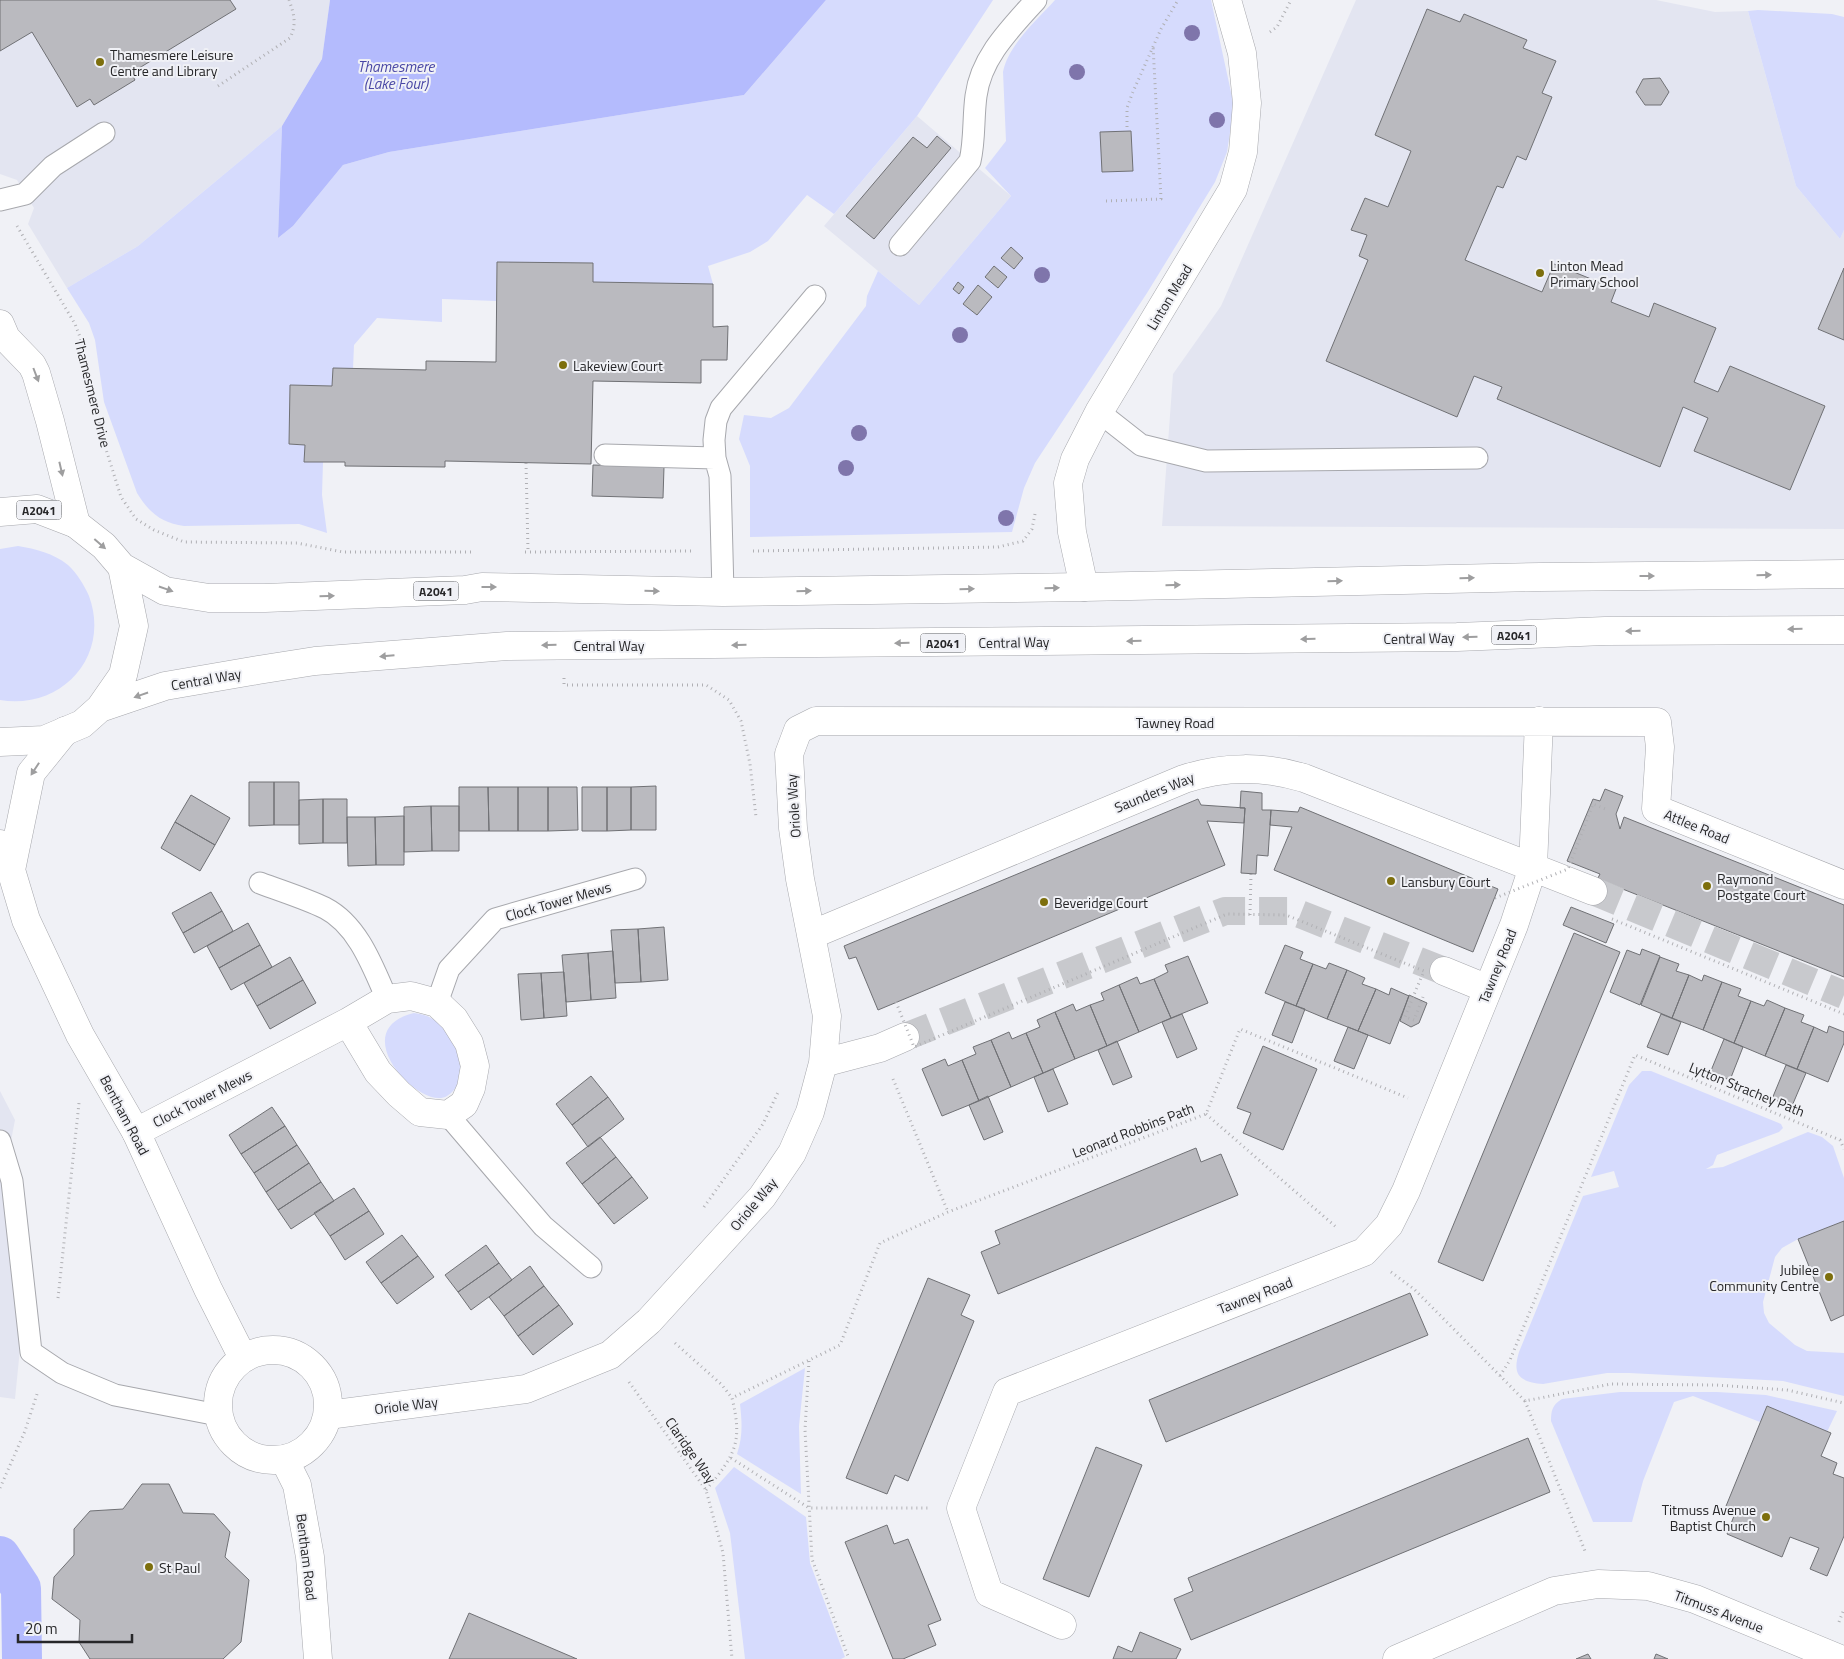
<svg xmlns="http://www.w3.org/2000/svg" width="1844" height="1659" font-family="'Titillium Web',sans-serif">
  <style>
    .built { fill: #e3e5f1 }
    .green { fill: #d6dbfd }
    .water { fill: #b4bbfd }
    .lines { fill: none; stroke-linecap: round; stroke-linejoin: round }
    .canal { stroke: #b4bbfd; stroke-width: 40 }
    .building { fill: #bababf; stroke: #707175 }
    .street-tunnel { stroke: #c8c9cd; stroke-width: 28; stroke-dasharray: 28 14; stroke-linecap: butt }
    .lane-casing { stroke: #a7a8ad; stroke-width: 23 }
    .street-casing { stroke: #a7a8ad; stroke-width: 29 }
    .secondary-casing { stroke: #a7a8ad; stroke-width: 29 }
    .primary-casing { stroke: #a7a8ad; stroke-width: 29 }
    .path { stroke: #b0b0b4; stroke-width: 3; stroke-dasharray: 1 4; stroke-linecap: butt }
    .lane { stroke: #fff; stroke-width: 21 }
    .street { stroke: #fff; stroke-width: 28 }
    .secondary { stroke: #fff; stroke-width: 28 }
    .primary { stroke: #fff; stroke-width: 28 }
    .path-bridge { stroke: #b0b0b4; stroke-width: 3; stroke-dasharray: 1 4; stroke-linecap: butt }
    .tree { fill: #7f75ab }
    .oneway { fill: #9e9e9f }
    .poi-dot { fill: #7d6f0d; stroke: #f0f1f6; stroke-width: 2 }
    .labels { text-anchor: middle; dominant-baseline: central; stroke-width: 4; stroke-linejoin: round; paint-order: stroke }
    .shield { fill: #f0f1f6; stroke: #636466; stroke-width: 1 }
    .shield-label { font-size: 12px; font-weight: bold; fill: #272729 }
    .poi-label { font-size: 14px; fill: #272729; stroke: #f0f1f6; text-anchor: start }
    .street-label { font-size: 14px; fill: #272729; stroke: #f0f1f6 }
    .water-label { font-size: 15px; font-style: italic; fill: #4947a5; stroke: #f0f1f6 }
  </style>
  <rect width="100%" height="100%" fill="#f0f1f6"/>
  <path class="built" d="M0,0H330L322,59L282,126L138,246L67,288L28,224L34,208L17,180L0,174Z
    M1356,0H1656L1715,12L1748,11L1796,186L1840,239L1844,230V529L1162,526L1173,374L1221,306Z
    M917,116L1011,196L919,305L824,226Z
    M0,1091L15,1120L2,1187L21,1339L15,1399L0,1397Z"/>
  <path class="green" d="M826,0H993L917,116L834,214L807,195L768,241L750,252L708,266L713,284L593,282V263L497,262L496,301L442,299V322L377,318L354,345L353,369L333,368L332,386L290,385L289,444L305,445V462H323L322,495L327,533L299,524L184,526C162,523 149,513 137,493L104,402L95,340L89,323L67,288L138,246L282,126L278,238L293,226L343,165L389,152L744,95Z
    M1055,0H1211L1234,106L1227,152L1215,182L1147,293L1035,463L1024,488L1012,532L750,537V466L739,439L744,415L771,418L789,408L866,306L867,296L878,271L919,305L1011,196L985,168L1006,141L1003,72C1008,45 1037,20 1055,0Z
    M1758,10L1832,14L1844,17V230L1840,239L1796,186L1748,11Z
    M18,546C36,549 53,553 68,565C77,573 84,585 89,596C111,656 62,710 0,700V549Z
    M414,1013C422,1014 429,1016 436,1021C457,1036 475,1078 447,1096C421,1112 343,1030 414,1013Z
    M1642,1071H1651L1781,1124L1783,1128L1779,1132L1717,1155L1713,1165L1706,1169L1723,1167L1808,1132L1822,1137L1833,1146L1844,1178V1221L1798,1239L1782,1248L1775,1257L1763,1302L1764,1313L1769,1323L1795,1345L1807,1351L1844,1353V1396L1783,1381L1629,1373H1607L1543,1384C1519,1382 1512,1375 1519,1352L1583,1196L1619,1187L1614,1171L1591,1177L1629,1085Z
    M805,1368L799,1426L801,1494L737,1454C743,1436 742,1422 740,1404Z
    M1620,1392H1717L1766,1395L1837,1411L1827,1432L1767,1406L1760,1422L1693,1396L1674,1402L1643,1481L1632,1522H1593L1551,1421C1551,1411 1552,1405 1562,1399Z
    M734,1467L806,1517L810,1563L845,1657L841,1659H745L730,1533L715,1488Z"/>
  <path class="water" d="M330,0H826L744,95L389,152L343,165L293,226L278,238L282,126L322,59Z"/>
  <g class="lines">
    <path class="canal" d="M0,1556L21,1588L22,1659"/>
  </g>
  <path class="building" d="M0,0H230L236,9L131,73L135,80L94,105L90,99L77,107L32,32L0,51Z
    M1427,9L1460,22L1464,14L1527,40L1523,48L1556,61L1542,93L1552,97L1526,160L1517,156L1503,188L1497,186L1465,260L1542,292L1554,264L1616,289L1611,302L1649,317L1654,303L1716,328L1694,382L1718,392L1730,366L1825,406L1790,490L1694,451L1708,418L1683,407L1660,467L1497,399L1502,387L1474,376L1457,417L1326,361L1368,260L1359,256L1367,235L1351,230L1365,198L1388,207L1411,151L1375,135Z
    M1660,78L1669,92L1661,105H1645L1636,92L1643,79Z
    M1131,131L1133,171L1102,172L1100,132Z
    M937,136L951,148L874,239L846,216L913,137L927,148Z
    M1011,247L1023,258L1014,269L1001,258Z
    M497,262L593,263V282L713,284V327L728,326L727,360H701V383L593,381L591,464L445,461V467L345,466V462H304L305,445L289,444L290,385L332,386L333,368L426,370V361L496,362Z
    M994,266L1007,277L998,288L985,277Z
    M1844,268V340L1818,329Z
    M958,282L964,287L959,294L953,289Z
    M978,285L992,297L977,315L963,304Z
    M593,465L664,467L663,498L592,496Z
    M249,782H274V825L249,826Z
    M274,782H299V825H274Z
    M656,786V830H631V787Z
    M459,787H488L489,831H459Z
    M488,787H518V831H489Z
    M518,787H548V831H518Z
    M548,787H577L578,830L548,831Z
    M582,787H607V831H582Z
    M607,787H631V830L607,831Z
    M1605,789L1623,796L1616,814L1620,829L1624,817L1844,905V977L1605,882L1598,878L1600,874L1567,861L1593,799L1600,801Z
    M1241,791L1262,793V810H1271L1268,856L1257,855L1256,874L1241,873L1245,808H1240Z
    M191,795L230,818L215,845L175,822Z
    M323,799V843L299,844V800Z
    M323,799H347V843H323Z
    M1198,799L1201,805L1245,808L1244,823L1207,821L1225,865L878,1010L856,957L849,959L844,946Z
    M431,806L432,851L404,852V807Z
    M431,806H459V851H432Z
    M1300,807L1498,889L1473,952L1274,870L1292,827L1270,825L1271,810L1298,812Z
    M404,816V865H376L375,817Z
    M347,817H375L376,865L348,866Z
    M175,822L215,845L200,871L161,848Z
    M211,892L222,911L183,933L172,913Z
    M1571,907L1614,924L1606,943L1563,925Z
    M222,911L233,931L194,953L183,933Z
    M248,923L260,945L219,968L207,946Z
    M664,927L668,980L641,982L638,929Z
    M638,929L641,982L615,983L611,930Z
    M1574,933L1620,952L1483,1281L1438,1262Z
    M260,945L272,967L231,990L219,968Z
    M1285,945L1303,952L1300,959L1313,964L1296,1006L1265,993Z
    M1642,949L1660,956L1640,1005L1610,992L1627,950L1640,955Z
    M613,951L616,998L591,1000L588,953Z
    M588,953L591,1000L566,1002L562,955Z
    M1188,956L1208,1003L1171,1018L1154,979L1168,972L1165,965Z
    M290,957L303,980L257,1006L244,983Z
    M1660,957L1679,964L1676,971L1689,975L1672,1018L1641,1005Z
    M1329,963L1347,970L1327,1019L1296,1006L1313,964L1326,969Z
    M1347,970L1365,978L1362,984L1376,989L1358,1031L1327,1019Z
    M564,972L567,1016L544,1018L541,973Z
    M541,973L544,1018L521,1020L518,974Z
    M1689,975L1702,981L1704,975L1722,982L1703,1030L1672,1018Z
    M1137,977L1140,984L1154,979L1171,1018L1139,1032L1119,985Z
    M303,980L316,1003L270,1029L257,1006Z
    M1722,982L1741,989L1738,996L1751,1001L1734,1043L1703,1030Z
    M1119,985L1139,1032L1107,1046L1090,1005L1104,1000L1101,993Z
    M1391,988L1409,996L1390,1044L1358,1031L1376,989L1389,995Z
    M1409,995L1427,1003L1419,1023L1411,1027L1400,1021Z
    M1767,1000L1785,1008L1765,1056L1734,1043L1751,1001L1764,1006Z
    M1285,1002L1305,1009L1292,1043L1272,1035Z
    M1073,1004L1076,1011L1090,1005L1107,1046L1075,1059L1055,1012Z
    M1785,1008L1804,1015L1801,1022L1814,1027L1797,1069L1765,1056Z
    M1055,1012L1075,1059L1043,1073L1026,1033L1040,1027L1037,1020Z
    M1182,1014L1197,1049L1177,1058L1162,1022Z
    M1661,1014L1681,1022L1668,1055L1647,1047Z
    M1829,1026L1844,1032V1043L1828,1082L1797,1069L1814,1027L1827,1033Z
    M1348,1027L1368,1035L1354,1069L1334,1061Z
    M1009,1032L1012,1039L1026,1033L1043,1073L1011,1087L991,1040Z
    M1724,1039L1743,1047L1730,1080L1710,1073Z
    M991,1040L1011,1087L979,1101L962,1060L976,1054L973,1047Z
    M1117,1041L1132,1077L1113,1085L1098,1050Z
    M1263,1046L1317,1069L1283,1150L1243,1133L1251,1113L1237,1108Z
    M945,1059L948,1066L962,1060L979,1101L942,1116L922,1069Z
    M1786,1065L1806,1073L1792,1106L1772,1099Z
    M1053,1069L1068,1104L1048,1112L1034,1077Z
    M591,1076L608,1097L572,1125L556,1104Z
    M988,1096L1003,1132L984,1140L969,1105Z
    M608,1097L624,1119L588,1147L572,1125Z
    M272,1107L285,1126L241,1154L229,1135Z
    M285,1126L297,1145L254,1173L241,1154Z
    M600,1137L616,1157L582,1184L566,1163Z
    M297,1145L309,1163L266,1192L254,1173Z
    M1196,1148L1201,1162L1221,1154L1238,1195L998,1294L981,1252L1000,1244L995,1231Z
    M616,1157L632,1177L598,1204L582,1184Z
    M309,1163L321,1182L278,1210L266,1192Z
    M632,1177L648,1198L614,1224L598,1204Z
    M321,1182L334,1201L291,1229L278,1210Z
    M354,1188L369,1211L330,1236L314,1213Z
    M369,1211L384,1234L345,1260L330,1236Z
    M1844,1221V1315L1831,1321L1798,1239Z
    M402,1235L418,1256L381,1283L366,1262Z
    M486,1245L499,1263L458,1292L445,1275Z
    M418,1256L434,1277L397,1304L381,1283Z
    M499,1263L512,1280L471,1310L458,1292Z
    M530,1266L544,1286L504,1316L489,1297Z
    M928,1278L970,1295L961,1315L974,1321L908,1481L895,1475L887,1494L846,1478Z
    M544,1286L559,1305L518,1336L504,1316Z
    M1410,1293L1428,1335L1166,1442L1149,1400Z
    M559,1305L573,1324L533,1355L518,1336Z
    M1767,1406L1831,1433L1821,1456L1837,1463L1833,1474L1844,1478V1536L1827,1576L1810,1569L1819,1548L1790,1537L1782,1557L1727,1534L1734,1516L1724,1511Z
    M1528,1438L1550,1492L1191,1640L1174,1599L1193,1591L1188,1578Z
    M1096,1447L1142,1465L1089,1597L1043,1579Z
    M142,1484H169L183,1513L214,1514L230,1532L225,1557L249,1580L241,1642L223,1659H90L79,1642L80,1620L52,1599L54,1577L74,1555V1529L90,1511L123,1509Z
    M887,1525L894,1544L908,1539L941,1620L928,1625L936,1645L903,1659H893L845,1542Z
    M469,1613L577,1659H449Z
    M1140,1632L1181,1649L1176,1659H1113L1118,1646L1132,1652Z
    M1588,1654L1591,1659H1576Z
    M1656,1654L1668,1659H1654Z"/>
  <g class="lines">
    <path class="street-tunnel" d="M1593,891L1844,995
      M905,1037L1225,911H1292L1444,971"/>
    <defs>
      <path id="lane" d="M0,200L25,194L53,166L104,133
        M900,245L970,161C975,140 973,118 976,96C981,57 1011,28 1036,0
        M1099,412L1141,445L1206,461L1477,458
        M605,455L715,458
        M723,592L720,476L715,458L714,440L716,421L721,408L815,296
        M260,883C281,891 304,898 325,908C358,925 373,967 387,999
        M437,1003L449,969L495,919L635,879
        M448,1115L543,1226L591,1267
        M0,1141L12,1181L31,1352L62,1373L115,1395L218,1415"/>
      <path id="street" d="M0,324L6,338L32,365L36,373L50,421L76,524
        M1084,587L1072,532L1068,483L1075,459L1099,412L1233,189L1243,152L1247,103L1242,53L1227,0
        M811,935L1184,779C1223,766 1265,766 1304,778L1593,891
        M1444,971L1488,989
        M823,1063L880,1048L905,1037
        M136,1132L348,1022L387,999L411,996L437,1003L454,1019L469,1043L475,1066L471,1088L464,1104L448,1115L420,1112L399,1094L378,1072L348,1022
        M328,1415L526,1389L610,1355L649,1321L762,1197L792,1153L810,1112L823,1063L827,1016L800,879L793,828L789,754L798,730L816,721L1657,722L1660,747L1656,809L1844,885
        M1062,1625L989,1593L961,1508L1007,1392L1364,1252L1389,1225L1406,1191L1514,925L1533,867L1539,721
        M1397,1659L1554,1591L1598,1584L1648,1586L1695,1599L1840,1659"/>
      <path id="secondary" d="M0,844L11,870L26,920L80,1035L136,1132L208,1289L243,1358
        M11,870L31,773L65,731
        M218 1405a55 55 0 1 1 110 0a55 55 0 1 1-110 0Z
        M284,1459L297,1485L310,1557L318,1659"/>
      <path id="primary" d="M0,512L37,509L76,524L104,546L122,567L165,591L209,598H265L465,590L482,587L723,592L1084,587L1541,577L1844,574
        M100,708L165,686L258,670L315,661L507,646L1457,637L1605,631L1844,630
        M0,742L44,740L82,724L100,708L123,675L134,626L122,567"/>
    </defs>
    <use href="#lane" class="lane-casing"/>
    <use href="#street" class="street-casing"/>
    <use href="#secondary" class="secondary-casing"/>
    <use href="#primary" class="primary-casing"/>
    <path class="path" d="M1270,32L1277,27L1291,0
      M218,86L290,38C297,24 294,14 289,0
      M1127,127V108L1132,94L1161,29L1178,0
      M1106,201L1161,199L1153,45
      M17,226L75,324L80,337L105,446L121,497L136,519L154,530L184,542L297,543L343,552H474
      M526,463L528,551
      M753,551L998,547L1023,541L1032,529L1035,514
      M525,552L692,551
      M564,678V685H706L729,700L741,721L750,764L756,817
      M1612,919L1844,1014
      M1413,997L1405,1017L1414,1020L1423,997
      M893,1079L948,1212
      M1206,1114L1336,1227
      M704,1207L763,1124L779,1090
      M1391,1272L1414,1289L1525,1401L1611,1384L1716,1385L1787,1390L1844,1403
      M58,1298L79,1103
      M675,1343L722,1385L732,1398
      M809,1361L805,1430L812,1559L849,1659
      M1500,1376L1510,1360L1635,1055L1840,1140L1844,1149
      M629,1382L706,1490L723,1553L732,1659
      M1525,1401L1585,1551
      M731,1458L809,1508H928
      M0,1488L25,1431L37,1394
      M706,1490C735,1455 743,1443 732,1398L840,1345L880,1243L948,1212L1206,1114L1240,1029L1408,1098
      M1839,1622L1844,1609"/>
    <use href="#lane" class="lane"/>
    <use href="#street" class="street"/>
    <use href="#secondary" class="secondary"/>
    <use href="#primary" class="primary"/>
    <path class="path-bridge" d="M1495,898L1568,869L1593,804L1608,810
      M1250,915L1251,874
      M896,1002L914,1047L1227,914L1286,915L1424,971L1413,997"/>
  </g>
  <g class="tree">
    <circle cx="1192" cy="33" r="8"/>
    <circle cx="1077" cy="72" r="8"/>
    <circle cx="1217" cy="120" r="8"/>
    <circle cx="1042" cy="275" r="8"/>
    <circle cx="960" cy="335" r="8"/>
    <circle cx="859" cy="433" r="8"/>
    <circle cx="846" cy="468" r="8"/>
    <circle cx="1006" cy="518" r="8"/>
  </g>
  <defs><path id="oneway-solid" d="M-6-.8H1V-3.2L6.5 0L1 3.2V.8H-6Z" transform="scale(1.25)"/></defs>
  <g class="oneway">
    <use href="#oneway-solid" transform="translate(36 375) rotate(69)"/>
    <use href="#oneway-solid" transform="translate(61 469) rotate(77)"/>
    <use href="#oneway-solid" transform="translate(100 544) rotate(41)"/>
    <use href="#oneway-solid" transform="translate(1764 575) rotate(-1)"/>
    <use href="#oneway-solid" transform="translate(1647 576)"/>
    <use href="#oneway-solid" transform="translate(1467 578) rotate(-1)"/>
    <use href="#oneway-solid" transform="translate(1335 581) rotate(-1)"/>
    <use href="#oneway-solid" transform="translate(1173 585) rotate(-1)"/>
    <use href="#oneway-solid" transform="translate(489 587)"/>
    <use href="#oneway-solid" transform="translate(1052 588) rotate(-1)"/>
    <use href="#oneway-solid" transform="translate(166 589) rotate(19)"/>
    <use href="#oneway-solid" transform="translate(967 589) rotate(-1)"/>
    <use href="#oneway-solid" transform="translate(652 591) rotate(1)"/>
    <use href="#oneway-solid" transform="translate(804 591) rotate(-1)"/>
    <use href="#oneway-solid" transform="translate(327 596) rotate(-2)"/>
    <use href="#oneway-solid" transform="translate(1795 629) rotate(179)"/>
    <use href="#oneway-solid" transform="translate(1633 631) rotate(179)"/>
    <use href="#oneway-solid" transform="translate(1470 637) rotate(178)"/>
    <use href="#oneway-solid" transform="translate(1308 639) rotate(179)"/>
    <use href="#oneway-solid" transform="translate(1134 641) rotate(179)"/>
    <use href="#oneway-solid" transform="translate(902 643) rotate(179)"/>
    <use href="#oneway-solid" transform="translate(549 645) rotate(179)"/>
    <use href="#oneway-solid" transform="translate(739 645) rotate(179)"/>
    <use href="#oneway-solid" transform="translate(387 656) rotate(175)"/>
    <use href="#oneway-solid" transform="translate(141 695) rotate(161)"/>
    <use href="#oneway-solid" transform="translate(35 769) rotate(123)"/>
  </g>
  <g class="poi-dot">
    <circle cx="100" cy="62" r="5"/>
    <circle cx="1540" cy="273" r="5"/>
    <circle cx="563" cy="365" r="5"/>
    <circle cx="1391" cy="881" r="5"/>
    <circle cx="1707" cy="886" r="5"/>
    <circle cx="1044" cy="902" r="5"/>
    <circle cx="1829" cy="1277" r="5"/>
    <circle cx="1766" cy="1517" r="5"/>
    <circle cx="149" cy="1567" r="5"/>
  </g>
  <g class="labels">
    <g class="shield">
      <rect x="16.5" y="500.5" width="45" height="19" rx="4"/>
      <rect x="413.5" y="581.5" width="45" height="19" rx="4"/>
      <rect x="1491.5" y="625.5" width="45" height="19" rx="4"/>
      <rect x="920.5" y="633.5" width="45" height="19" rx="4"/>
    </g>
    <g class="shield-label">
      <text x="39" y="510">A2041</text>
      <text x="436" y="591">A2041</text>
      <text x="1514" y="635">A2041</text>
      <text x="943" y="643">A2041</text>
    </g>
    <g class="poi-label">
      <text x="110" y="54">Thamesmere Leisure<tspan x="110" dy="16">Centre and Library</tspan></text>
      <text x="1550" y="265">Linton Mead<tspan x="1550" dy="16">Primary School</tspan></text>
      <text x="573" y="365">Lakeview Court</text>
      <text x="1717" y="878">Raymond<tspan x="1717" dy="16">Postgate Court</tspan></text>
      <text x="1401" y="881">Lansbury Court</text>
      <text x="1054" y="902">Beveridge Court</text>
      <text x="1819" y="1269" text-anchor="end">Jubilee<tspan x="1819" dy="16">Community Centre</tspan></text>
      <text x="1756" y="1509" text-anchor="end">Titmuss Avenue<tspan x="1756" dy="16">Baptist Church</tspan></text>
      <text x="159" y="1567">St Paul</text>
    </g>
    <g class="street-label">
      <text transform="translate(1169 297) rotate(-59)">Linton Mead</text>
      <text transform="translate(93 393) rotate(76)">Thamesmere Drive</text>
      <text transform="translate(1419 638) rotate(-1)">Central Way</text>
      <text transform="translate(1014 642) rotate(-1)">Central Way</text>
      <text x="609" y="645">Central Way</text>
      <text transform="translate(206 679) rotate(-10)">Central Way</text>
      <text x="1175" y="722">Tawney Road</text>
      <text transform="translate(1154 792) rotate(-22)">Saunders Way</text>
      <text transform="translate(793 806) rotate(-94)">Oriole Way</text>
      <text transform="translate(1697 826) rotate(22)">Attlee Road</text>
      <text transform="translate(558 901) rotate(-16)">Clock Tower Mews</text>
      <text transform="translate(1497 966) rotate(-68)">Tawney Road</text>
      <text transform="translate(1747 1089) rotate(22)">Lytton Strachey Path</text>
      <text transform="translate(202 1098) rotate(-27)">Clock Tower Mews</text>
      <text transform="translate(125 1115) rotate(62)">Bentham Road</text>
      <text transform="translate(1133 1130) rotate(-21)">Leonard Robbins Path</text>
      <text transform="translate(753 1204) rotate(-50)">Oriole Way</text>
      <text transform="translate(1255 1295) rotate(-21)">Tawney Road</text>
      <text transform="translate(406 1405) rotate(-7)">Oriole Way</text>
      <text transform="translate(691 1450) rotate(55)">Claridge Way</text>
      <text transform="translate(307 1557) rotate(83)">Bentham Road</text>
      <text transform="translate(1719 1611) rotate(21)">Titmuss Avenue</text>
    </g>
    <g class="water-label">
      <text x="396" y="66">Thamesmere<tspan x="396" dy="17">(Lake Four)</tspan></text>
    </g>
  </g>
  <path d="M18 1634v8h114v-8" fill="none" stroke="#272729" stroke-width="2.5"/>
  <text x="25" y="1634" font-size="15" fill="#272729" stroke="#f0f1f6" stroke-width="4" paint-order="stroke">20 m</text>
</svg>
